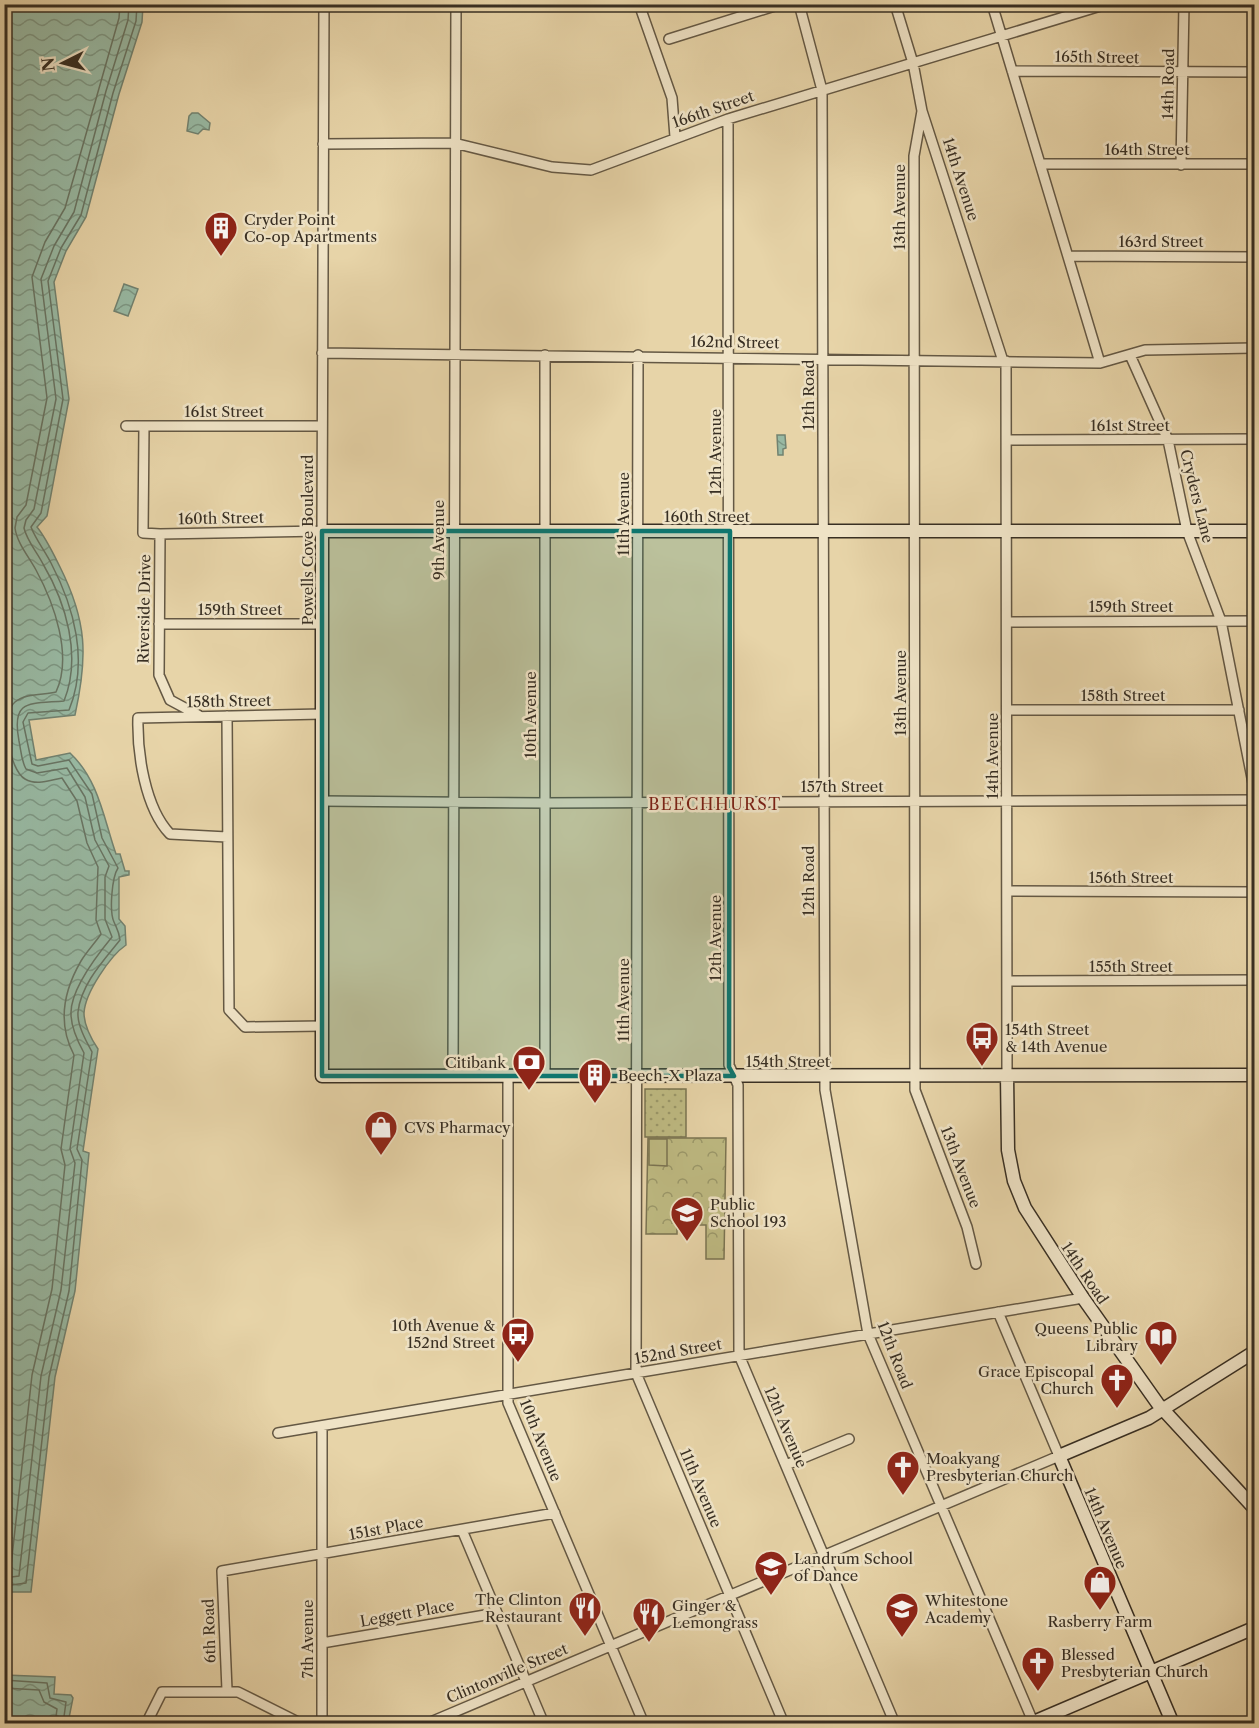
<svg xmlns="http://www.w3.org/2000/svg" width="1259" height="1728" font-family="'Libre Caslon Text',serif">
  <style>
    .grass { fill: url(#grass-dots); stroke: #7b7452; stroke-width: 1.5 }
    .park { fill: url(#park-crowns); stroke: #7b7452; stroke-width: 1.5 }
    .garden { fill: #beba82; stroke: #7b7452; stroke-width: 1.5 }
    .water { fill: url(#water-waves); stroke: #728270; stroke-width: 1.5 }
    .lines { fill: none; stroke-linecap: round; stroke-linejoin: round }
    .shore { stroke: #687463; stroke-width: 1.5 }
    .street-casing { stroke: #645844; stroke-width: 12 }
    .secondary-casing { stroke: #382f23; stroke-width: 15 }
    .street { stroke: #efe3c6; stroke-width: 9 }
    .secondary { stroke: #efe3c6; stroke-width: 12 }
    .marked { fill: #0f766e; fill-opacity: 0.2; stroke: #0f766e; stroke-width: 4.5; stroke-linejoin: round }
    .labels { text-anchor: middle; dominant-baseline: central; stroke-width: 5; stroke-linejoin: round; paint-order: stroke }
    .street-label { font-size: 15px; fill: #382f23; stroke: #efe3c6 }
    .poi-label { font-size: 15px; fill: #382f23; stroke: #efe3c6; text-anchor: start }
    .neighbourhood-label { font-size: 16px; letter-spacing: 1.5px; fill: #7a1f14; stroke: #efe3c6 }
  </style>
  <defs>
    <pattern id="grass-dots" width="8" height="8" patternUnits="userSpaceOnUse" patternTransform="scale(1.5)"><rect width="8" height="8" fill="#beba82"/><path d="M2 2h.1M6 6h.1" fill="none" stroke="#9b986a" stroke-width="1.8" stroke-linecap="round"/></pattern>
    <pattern id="park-crowns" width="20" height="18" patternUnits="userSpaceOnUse" patternTransform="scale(1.5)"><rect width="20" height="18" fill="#beba82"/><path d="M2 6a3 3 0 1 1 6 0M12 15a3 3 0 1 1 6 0" fill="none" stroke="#9b986a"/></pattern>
    <pattern id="water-waves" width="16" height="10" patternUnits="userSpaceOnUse" patternTransform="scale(1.5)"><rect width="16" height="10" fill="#98b9a3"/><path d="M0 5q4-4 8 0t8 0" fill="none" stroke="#7d9784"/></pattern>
  </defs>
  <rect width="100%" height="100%" fill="#e7d4a8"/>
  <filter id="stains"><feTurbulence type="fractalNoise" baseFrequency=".00333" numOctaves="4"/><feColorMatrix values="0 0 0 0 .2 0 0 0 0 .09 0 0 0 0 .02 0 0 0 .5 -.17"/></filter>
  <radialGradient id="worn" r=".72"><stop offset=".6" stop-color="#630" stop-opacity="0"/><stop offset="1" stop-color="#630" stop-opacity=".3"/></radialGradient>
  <path class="grass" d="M645,1089H686V1137H645Z"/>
  <path class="park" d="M648,1138H726L724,1259H706V1225H677V1234H646Z"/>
  <path class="garden" d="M649,1139H667V1166L649,1165Z"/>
  <path class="water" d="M4,5H143L142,22L119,94L86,217L66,251L54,282L69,399L47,516L37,527C46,538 53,553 60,567C87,621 88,656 75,715L29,720L36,760L70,753C99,780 104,820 116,854H120L125,871H129V875L119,877V919L125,926L126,945C110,956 85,993 84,1013C84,1025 92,1040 98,1049L83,1151L89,1153L75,1291L55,1377L31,1592H4Z
    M192,113H198L210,123L209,130L203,129L198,134L187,131L189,116Z
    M124,284L138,289L128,316L114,311Z
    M777,435H785L786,448L783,449V455H778Z
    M5,1675L55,1677L54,1694L71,1695L73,1698L68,1723H5Z"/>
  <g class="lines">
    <path class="shore" d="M4,1569L11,1566L32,1375L52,1289L65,1165L61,1149L74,1055C57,1023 63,992 81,961C87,951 95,943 101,934L96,920L98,867L87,843L77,801L62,778C50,780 37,786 25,779C9,770 0,714 15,702C26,693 44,695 56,692C73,656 54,603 36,570C29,557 17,543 15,528L17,517L26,505L47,398L32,277L45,242L65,208L119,18L120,4
      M4,1578L19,1576L41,1376L61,1290L75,1163L70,1149L84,1053C78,1042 71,1027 71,1014C70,989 98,954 112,937L105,919V877L109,866L95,840L85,797L67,768L37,773L26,769C21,760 21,750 19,741C11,699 29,704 64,701C82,656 66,603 43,564C37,552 27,541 24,528L26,520L34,509L56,399L41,279L54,246L74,212L106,91L128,20L129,4
      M4,1586L26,1583L49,1377L69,1291L82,1160L77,1149L92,1052C86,1041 77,1025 78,1012C81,984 104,960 120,940C119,931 117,929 114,922C109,911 112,877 118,868L102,838L92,794L69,760L38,766L32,764L23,722L28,713L69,710C89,661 74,607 51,563C45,551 36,540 31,527L41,513L63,399L48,281L61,248L81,215L113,93L136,21L137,4
      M4,1680L47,1683L50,1698L66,1702L63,1724
      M4,1688L39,1690L44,1702L57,1709L55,1724"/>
    <defs>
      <path id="street" d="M639,4L672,98L675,137
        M799,4L822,90L825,1090L868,1334L1034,1724
        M895,4L913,63L922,111L1003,361
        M992,4L1100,363
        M669,39L781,4
        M1012,71L1254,72
        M922,111L914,156L915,1090L967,1227L976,1264
        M728,119L729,1065L738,1085L739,1355L895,1724
        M323,144L454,143L552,167L591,170L728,119L1107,4
        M1040,164H1254
        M1181,165L1184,4
        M1068,256L1254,257
        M322,353L1100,363L1145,350L1254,348
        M545,355V1076
        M638,355L636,1373L784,1724
        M1130,355L1168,440L1187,531L1221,621L1254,788
        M1006,361L1007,1075
        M126,426H321
        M144,426L143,533L160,534L159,675L170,700L198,715
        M1007,440L1254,439
        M160,534L322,531L324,4
        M1007,622L1254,621
        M159,624H322
        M1007,710H1239
        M227,716L229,1010L245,1027L322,1026
        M322,801L545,803L1254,800
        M227,837L170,834C145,808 137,753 138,718L322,714
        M1007,891L1254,892
        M1007,981L1254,980
        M453,1076L456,4
        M508,1076V1403L644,1724
        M322,1426V1724
        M278,1433L1083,1298
        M786,1465L849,1439
        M462,1530L544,1724
        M322,1643L497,1613
        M227,1690L222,1571L555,1513
        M146,1724L162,1692H238L302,1724
        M426,1724L1059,1456L998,1312"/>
      <path id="secondary" d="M1254,531H322V1076L1254,1075
        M1007,1075L1008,1150L1014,1181L1025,1208L1083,1298L1158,1404L1254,1508
        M1029,1724L1254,1628
        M1173,1724L1059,1456L1149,1418L1254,1352"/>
    </defs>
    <use href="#street" class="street-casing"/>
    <use href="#secondary" class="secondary-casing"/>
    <use href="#street" class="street"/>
    <use href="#secondary" class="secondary"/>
  </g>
  <path class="marked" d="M322,531H730L729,1067L734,1076H322Z"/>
  <defs>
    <symbol id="building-pin" viewBox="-11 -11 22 30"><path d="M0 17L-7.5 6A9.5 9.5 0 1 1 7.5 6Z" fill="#8f2418" stroke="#efe3c6"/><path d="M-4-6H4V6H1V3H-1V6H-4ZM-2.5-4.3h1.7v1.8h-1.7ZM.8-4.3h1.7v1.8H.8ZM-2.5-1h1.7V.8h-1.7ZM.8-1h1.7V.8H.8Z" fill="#fff"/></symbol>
    <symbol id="bus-pin" viewBox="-11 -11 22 30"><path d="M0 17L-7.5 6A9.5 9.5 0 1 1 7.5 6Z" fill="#8f2418" stroke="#efe3c6"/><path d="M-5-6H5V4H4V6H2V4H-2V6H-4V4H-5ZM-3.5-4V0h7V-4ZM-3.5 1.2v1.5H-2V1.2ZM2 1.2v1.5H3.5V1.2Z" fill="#fff"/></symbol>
    <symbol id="bank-pin" viewBox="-11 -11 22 30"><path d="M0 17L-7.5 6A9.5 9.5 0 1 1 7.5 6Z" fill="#8f2418" stroke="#efe3c6"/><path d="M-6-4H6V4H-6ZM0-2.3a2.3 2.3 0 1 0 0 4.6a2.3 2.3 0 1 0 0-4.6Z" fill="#fff"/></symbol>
    <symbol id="shop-pin" viewBox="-11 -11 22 30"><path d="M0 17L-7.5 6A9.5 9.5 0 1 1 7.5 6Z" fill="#8f2418" stroke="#efe3c6"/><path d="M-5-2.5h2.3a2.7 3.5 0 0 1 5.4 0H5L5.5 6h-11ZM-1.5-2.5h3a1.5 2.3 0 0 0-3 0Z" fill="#fff"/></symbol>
    <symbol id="school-pin" viewBox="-11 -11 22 30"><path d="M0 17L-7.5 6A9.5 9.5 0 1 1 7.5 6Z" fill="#8f2418" stroke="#efe3c6"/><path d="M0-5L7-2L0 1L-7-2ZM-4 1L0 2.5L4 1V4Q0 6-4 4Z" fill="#fff"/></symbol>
    <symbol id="library-pin" viewBox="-11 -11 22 30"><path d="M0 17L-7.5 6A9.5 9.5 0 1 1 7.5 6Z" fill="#8f2418" stroke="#efe3c6"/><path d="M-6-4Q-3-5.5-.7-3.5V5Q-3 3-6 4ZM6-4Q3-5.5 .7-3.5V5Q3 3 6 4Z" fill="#fff"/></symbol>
    <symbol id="church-pin" viewBox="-11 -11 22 30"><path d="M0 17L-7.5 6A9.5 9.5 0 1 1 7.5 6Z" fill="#8f2418" stroke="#efe3c6"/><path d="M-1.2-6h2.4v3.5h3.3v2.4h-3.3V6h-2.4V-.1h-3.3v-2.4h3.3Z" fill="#fff"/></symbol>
    <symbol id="restaurant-pin" viewBox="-11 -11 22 30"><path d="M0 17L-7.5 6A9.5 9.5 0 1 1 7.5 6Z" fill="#8f2418" stroke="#efe3c6"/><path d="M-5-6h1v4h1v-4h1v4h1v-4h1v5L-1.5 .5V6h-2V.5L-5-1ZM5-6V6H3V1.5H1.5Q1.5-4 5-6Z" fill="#fff"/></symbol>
  </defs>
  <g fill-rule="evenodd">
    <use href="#building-pin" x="202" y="209" width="38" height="52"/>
    <use href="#bus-pin" x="963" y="1019" width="38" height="52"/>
    <use href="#bank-pin" x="510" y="1043" width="38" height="52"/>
    <use href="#building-pin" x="576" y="1056" width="38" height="52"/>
    <use href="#shop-pin" x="362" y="1108" width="38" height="52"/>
    <use href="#school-pin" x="668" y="1194" width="38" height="52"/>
    <use href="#bus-pin" x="499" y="1315" width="38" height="52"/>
    <use href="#library-pin" x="1142" y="1318" width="38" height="52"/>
    <use href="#church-pin" x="1098" y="1361" width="38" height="52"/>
    <use href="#church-pin" x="884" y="1448" width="38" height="52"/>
    <use href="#school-pin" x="752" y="1548" width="38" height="52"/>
    <use href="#shop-pin" x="1081" y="1563" width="38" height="52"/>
    <use href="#restaurant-pin" x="566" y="1589" width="38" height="52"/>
    <use href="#school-pin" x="883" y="1590" width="38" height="52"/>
    <use href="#restaurant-pin" x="630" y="1595" width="38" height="52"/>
    <use href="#church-pin" x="1019" y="1644" width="38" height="52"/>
  </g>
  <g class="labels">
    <g class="street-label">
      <text transform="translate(1097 57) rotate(1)">165th Street</text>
      <text transform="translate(1168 84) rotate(-89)">14th Road</text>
      <text transform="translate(713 109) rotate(-19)">166th Street</text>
      <text x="1147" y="149">164th Street</text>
      <text transform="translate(961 179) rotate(72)">14th Avenue</text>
      <text transform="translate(899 207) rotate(-90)">13th Avenue</text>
      <text x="1161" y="241">163rd Street</text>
      <text transform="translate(735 342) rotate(1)">162nd Street</text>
      <text transform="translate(808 395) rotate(-90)">12th Road</text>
      <text x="224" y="411">161st Street</text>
      <text x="1130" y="425">161st Street</text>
      <text transform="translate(715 452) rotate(-90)">12th Avenue</text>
      <text transform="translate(1197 496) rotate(76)">Cryders Lane</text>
      <text transform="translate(623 514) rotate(-90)">11th Avenue</text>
      <text x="707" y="516">160th Street</text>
      <text transform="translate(221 518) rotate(-1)">160th Street</text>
      <text transform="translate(307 540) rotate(-90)">Powells Cove Boulevard</text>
      <text transform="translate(438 540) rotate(-90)">9th Avenue</text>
      <text x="1131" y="606">159th Street</text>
      <text transform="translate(144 609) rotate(-89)">Riverside Drive</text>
      <text x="240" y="609">159th Street</text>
      <text transform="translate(900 693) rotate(-90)">13th Avenue</text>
      <text x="1123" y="695">158th Street</text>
      <text transform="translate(229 701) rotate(-1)">158th Street</text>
      <text transform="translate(530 715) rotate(-90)">10th Avenue</text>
      <text transform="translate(992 756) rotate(-90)">14th Avenue</text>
      <text x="842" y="786">157th Street</text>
      <text x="1131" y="877">156th Street</text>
      <text transform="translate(808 881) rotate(-90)">12th Road</text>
      <text transform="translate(715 938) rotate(-90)">12th Avenue</text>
      <text x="1131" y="966">155th Street</text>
      <text transform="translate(623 1000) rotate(-90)">11th Avenue</text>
      <text x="788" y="1061">154th Street</text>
      <text transform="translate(961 1167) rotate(69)">13th Avenue</text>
      <text transform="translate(1085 1273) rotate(56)">14th Road</text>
      <text transform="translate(678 1351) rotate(-10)">152nd Street</text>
      <text transform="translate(895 1355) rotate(69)">12th Road</text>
      <text transform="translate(786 1427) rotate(67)">12th Avenue</text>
      <text transform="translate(541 1440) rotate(68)">10th Avenue</text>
      <text transform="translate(701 1488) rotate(67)">11th Avenue</text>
      <text transform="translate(386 1528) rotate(-10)">151st Place</text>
      <text transform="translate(1106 1528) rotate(67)">14th Avenue</text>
      <text transform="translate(407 1613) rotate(-10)">Leggett Place</text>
      <text transform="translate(209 1631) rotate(-92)">6th Road</text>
      <text transform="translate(307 1639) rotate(-90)">7th Avenue</text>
      <text transform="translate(507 1673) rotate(-23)">Clintonville Street</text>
    </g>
    <g class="poi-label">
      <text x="244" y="219">Cryder Point<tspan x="244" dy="17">Co-op Apartments</tspan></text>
      <text x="1005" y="1029">154th Street<tspan x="1005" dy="17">&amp; 14th Avenue</tspan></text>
      <text x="506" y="1062" text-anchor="end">Citibank</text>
      <text x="618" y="1075">Beech-X Plaza</text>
      <text x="404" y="1127">CVS Pharmacy</text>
      <text x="710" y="1204">Public<tspan x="710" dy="17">School 193</tspan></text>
      <text x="495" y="1325" text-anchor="end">10th Avenue &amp;<tspan x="495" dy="17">152nd Street</tspan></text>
      <text x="1138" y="1328" text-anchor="end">Queens Public<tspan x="1138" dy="17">Library</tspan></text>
      <text x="1094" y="1371" text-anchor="end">Grace Episcopal<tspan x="1094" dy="17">Church</tspan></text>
      <text x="926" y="1458">Moakyang<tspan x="926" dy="17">Presbyterian Church</tspan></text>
      <text x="794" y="1558">Landrum School<tspan x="794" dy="17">of Dance</tspan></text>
      <text x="562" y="1599" text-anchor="end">The Clinton<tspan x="562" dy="17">Restaurant</tspan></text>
      <text x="925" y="1600">Whitestone<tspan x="925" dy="17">Academy</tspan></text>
      <text x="672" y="1605">Ginger &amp;<tspan x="672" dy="17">Lemongrass</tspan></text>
      <text x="1100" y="1621" text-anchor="middle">Rasberry Farm</text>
      <text x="1061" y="1654">Blessed<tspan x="1061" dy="17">Presbyterian Church</tspan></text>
    </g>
    <g class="neighbourhood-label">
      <text x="715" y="804">BEECHHURST</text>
    </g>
  </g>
  <rect width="1259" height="1728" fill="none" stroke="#e7d4a8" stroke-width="24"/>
  <rect x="6" y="6" width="1247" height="1716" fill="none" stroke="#382f23" stroke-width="3"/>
  <rect x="12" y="12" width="1235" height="1704" fill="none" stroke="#382f23" stroke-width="1.5"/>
  <g transform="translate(63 63) rotate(264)" stroke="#efe3c6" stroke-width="4.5" paint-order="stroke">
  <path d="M0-4.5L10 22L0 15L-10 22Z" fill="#382f23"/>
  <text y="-9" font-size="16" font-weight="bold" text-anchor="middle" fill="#382f23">N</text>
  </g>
  <rect width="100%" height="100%" filter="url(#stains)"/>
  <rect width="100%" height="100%" fill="url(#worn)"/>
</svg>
